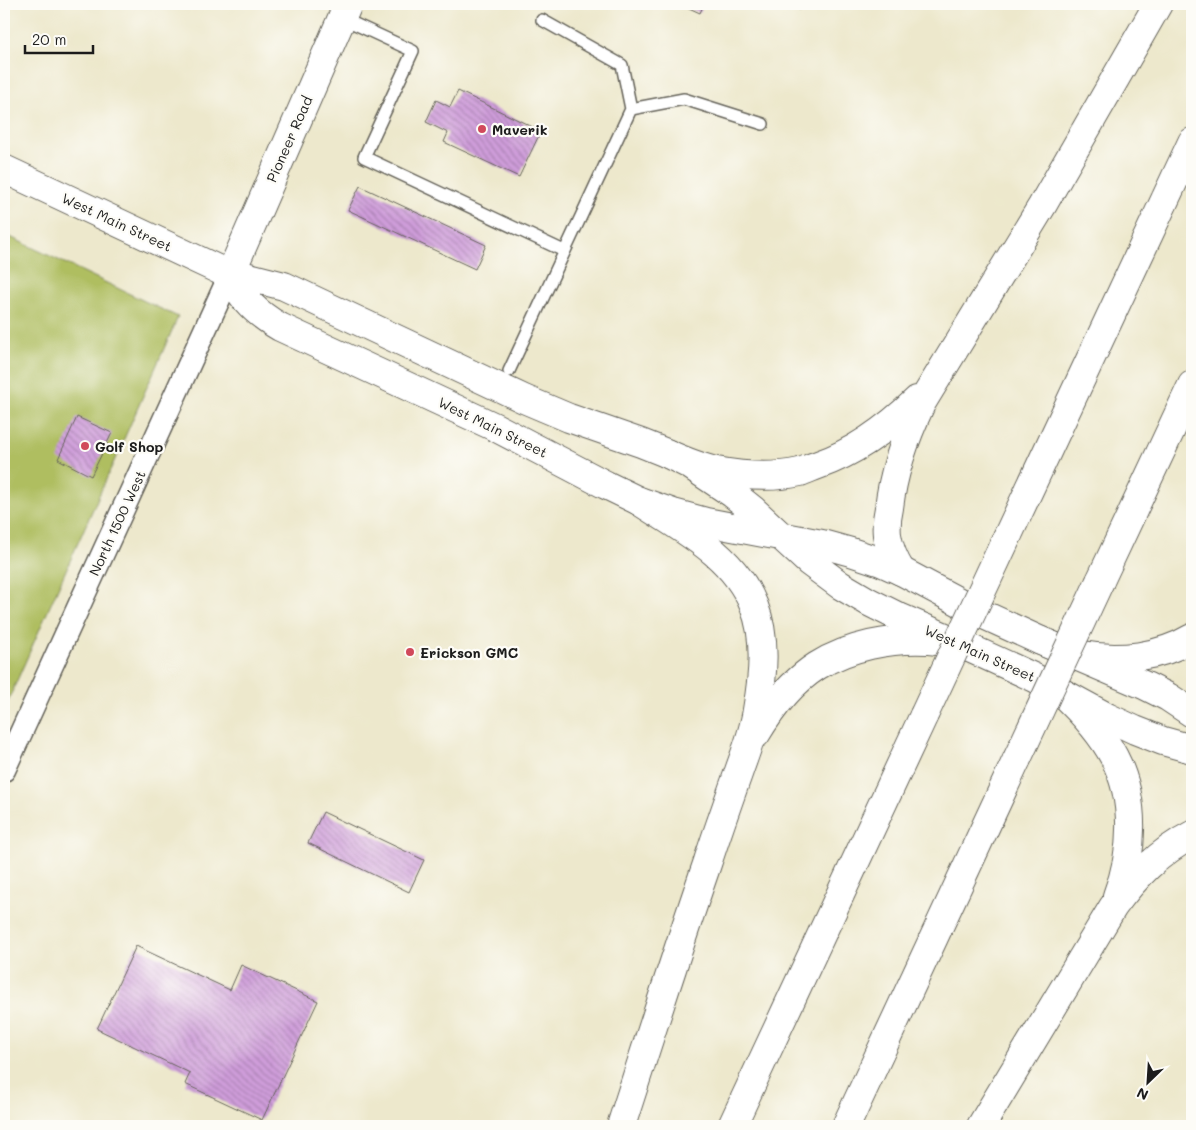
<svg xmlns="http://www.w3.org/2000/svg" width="1196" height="1130" font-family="Mali,sans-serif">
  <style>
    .grass { fill: #afbe61; stroke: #666d3e }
    .building { fill: url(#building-back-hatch) }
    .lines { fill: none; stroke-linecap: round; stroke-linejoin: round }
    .service-casing { stroke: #65635a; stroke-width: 14 }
    .minor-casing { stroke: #65635a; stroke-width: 25 }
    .tertiary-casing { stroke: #65635a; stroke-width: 30 }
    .primary-casing { stroke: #65635a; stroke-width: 30 }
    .motorway-casing { stroke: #65635a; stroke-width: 30 }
    .service { stroke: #fff; stroke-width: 11 }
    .minor { stroke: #fff; stroke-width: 22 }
    .tertiary { stroke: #fff; stroke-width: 28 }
    .primary { stroke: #fff; stroke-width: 28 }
    .motorway { stroke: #fff; stroke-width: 28 }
    .motorway-bridge-casing { stroke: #65635a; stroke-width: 30; stroke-linecap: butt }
    .motorway-bridge { stroke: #fff; stroke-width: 28 }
    .poi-dot { fill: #d1495b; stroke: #fdfcf7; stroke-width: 2 }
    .labels { text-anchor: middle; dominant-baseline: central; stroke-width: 4.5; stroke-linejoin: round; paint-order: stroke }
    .poi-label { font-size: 14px; font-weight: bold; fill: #1c1c1c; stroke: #fdfcf7; text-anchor: start }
    .street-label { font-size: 14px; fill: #1c1c1c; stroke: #fdfcf7 }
  </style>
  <defs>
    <pattern id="building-back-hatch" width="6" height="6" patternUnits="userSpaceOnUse" patternTransform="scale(1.25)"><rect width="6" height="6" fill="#cf9dda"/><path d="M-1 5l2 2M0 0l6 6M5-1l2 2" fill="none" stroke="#a77fb0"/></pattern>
  </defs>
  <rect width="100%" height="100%" fill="#fdfcf7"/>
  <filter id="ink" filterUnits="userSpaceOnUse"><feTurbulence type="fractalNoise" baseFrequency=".02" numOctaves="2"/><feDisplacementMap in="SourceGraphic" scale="10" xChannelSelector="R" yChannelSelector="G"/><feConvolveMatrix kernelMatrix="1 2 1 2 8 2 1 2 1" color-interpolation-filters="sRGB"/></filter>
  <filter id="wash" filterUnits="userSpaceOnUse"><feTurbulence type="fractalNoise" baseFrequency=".0096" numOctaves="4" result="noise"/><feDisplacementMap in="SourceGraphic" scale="20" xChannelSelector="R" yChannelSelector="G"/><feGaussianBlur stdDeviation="1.12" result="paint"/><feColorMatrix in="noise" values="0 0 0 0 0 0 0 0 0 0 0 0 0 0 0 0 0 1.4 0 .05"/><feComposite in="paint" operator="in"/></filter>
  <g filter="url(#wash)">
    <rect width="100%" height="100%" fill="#ede8cc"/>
    <path class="grass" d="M4,234L178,317L4,710Z"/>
    <g id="blocks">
      <path class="building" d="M680,4H704L700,13Z
        M785,4H802L799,10Z
        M458,91L541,131L519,177L444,142L448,133L426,122L436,100L450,107Z
        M360,186L486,245L475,269L348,210Z
        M77,417L112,433L91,476L58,459Z
        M323,812L424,860L409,892L308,843Z
        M136,946L230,990L241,965L318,1001L262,1120L185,1084L190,1073L97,1029Z"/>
    </g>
  </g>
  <g filter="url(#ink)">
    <use href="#blocks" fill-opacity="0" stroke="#65635a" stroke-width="1"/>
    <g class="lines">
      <defs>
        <path id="service" d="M342,18L413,51L364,157L564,251
          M542,20L622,65L631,109L684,99L763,124
          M509,371L631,109"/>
        <path id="minor" d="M4,770L230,275"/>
        <path id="tertiary" d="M230,275L348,4"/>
        <path id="primary" d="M4,169L230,275L249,277L284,286L524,399L569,418L641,443L666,453L690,465L733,494L753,510L809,562L840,585L869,602L899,617L943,636L1035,678L1107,717L1135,730L1163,741L1192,749
          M230,275C243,300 256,313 280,327L495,427L606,485L639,501L673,513L706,522L822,544L851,552L881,562L901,571L982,614L1041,641L1146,686L1168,697L1192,713"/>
        <path id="motorway" d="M666,453C682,460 699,467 716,471C743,476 774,478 800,472C806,470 812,467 818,465C856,452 888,428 917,400
          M1008,535L1192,142
          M901,571C894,560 889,548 887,535C886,526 887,517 889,508C893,471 905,438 921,404L1042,206L1158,4
          M1100,581L1192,385
          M1041,641C1055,647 1068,652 1082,655C1119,662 1160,657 1192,638
          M1061,692C1081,711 1101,732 1114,757C1136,799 1134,852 1117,896
          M756,734C771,709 792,682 817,666C849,646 891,638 928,640C942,641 956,645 970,648
          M621,1126C649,1039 677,951 707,864C717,833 728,802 739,771C746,751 754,731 757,710C763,676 767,638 754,606C733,554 683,530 639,501
          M732,1126L924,715
          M846,1126L1017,759
          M981,1126L1113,907C1135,877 1159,852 1192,835"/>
      </defs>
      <use href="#service" class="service-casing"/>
      <use href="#minor" class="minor-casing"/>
      <use href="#tertiary" class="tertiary-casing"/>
      <use href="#primary" class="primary-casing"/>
      <use href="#motorway" class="motorway-casing"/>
      <use href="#service" class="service"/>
      <use href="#minor" class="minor"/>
      <use href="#tertiary" class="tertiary"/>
      <use href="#primary" class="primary"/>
      <use href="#motorway" class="motorway"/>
      <defs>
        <path id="motorway-bridge" d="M924,715L1008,535
          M1017,759L1100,581"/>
      </defs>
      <use href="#motorway-bridge" class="motorway-bridge-casing"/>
      <use href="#motorway-bridge" class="motorway-bridge"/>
    </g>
  </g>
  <g class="poi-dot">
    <circle cx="482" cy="129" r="5"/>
    <circle cx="85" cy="446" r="5"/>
    <circle cx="410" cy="652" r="5"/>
  </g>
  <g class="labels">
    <g class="poi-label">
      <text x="492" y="129">Maverik</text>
      <text x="95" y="446">Golf Shop</text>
      <text x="420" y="652">Erickson GMC</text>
    </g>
    <g class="street-label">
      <text transform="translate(289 139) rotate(-66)">Pioneer Road</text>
      <text transform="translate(117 222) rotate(25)">West Main Street</text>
      <text transform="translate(493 427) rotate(26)">West Main Street</text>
      <text transform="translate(117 523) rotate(-65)">North 1500 West</text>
      <text transform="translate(980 653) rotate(24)">West Main Street</text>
    </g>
  </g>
  <rect width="1196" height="1130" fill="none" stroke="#fdfcf7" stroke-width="20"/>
  <g transform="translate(1148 1082) rotate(205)" stroke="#fdfcf7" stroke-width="4" paint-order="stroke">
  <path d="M0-4L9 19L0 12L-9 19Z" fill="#1c1c1c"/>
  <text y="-8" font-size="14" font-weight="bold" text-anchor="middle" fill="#1c1c1c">N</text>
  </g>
  <path d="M25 45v8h68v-8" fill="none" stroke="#1c1c1c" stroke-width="2.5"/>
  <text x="32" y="45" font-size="15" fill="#1c1c1c" stroke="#fdfcf7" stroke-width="4" paint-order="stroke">20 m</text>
</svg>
